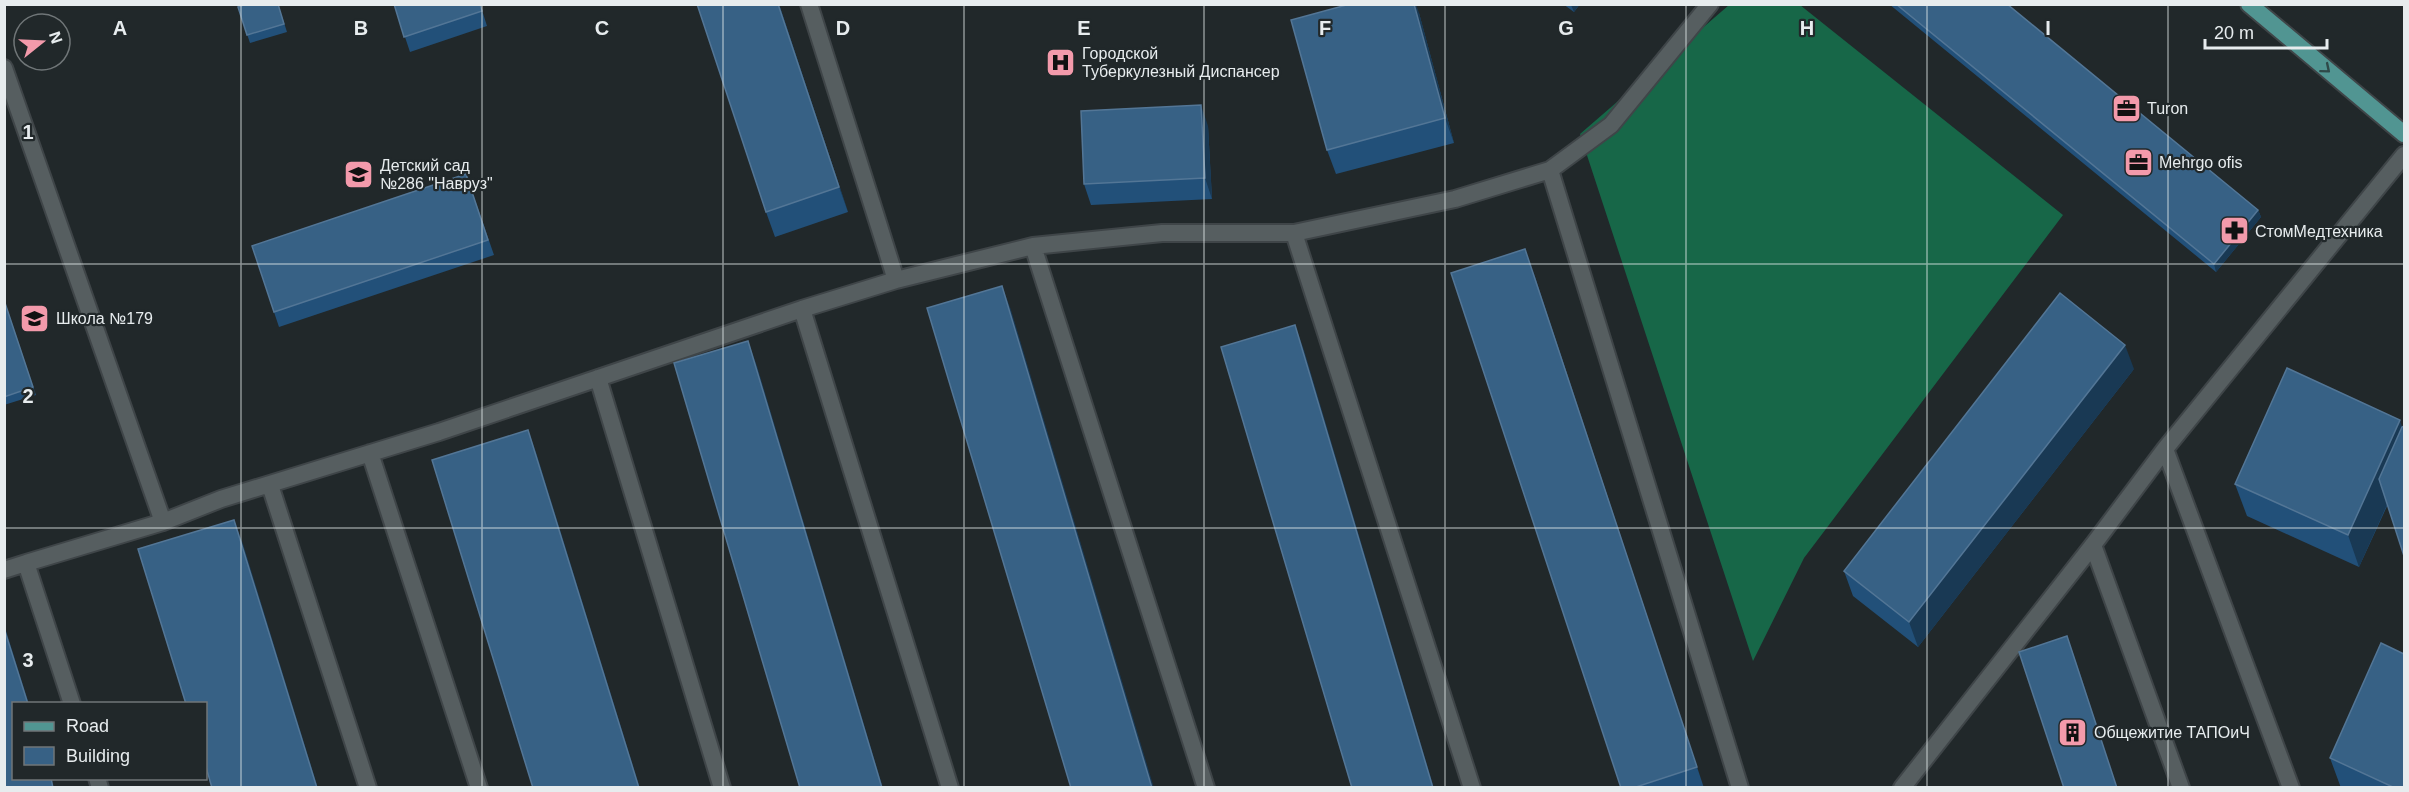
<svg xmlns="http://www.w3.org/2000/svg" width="2409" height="792" font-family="Arial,sans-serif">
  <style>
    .forest { fill: #176748 }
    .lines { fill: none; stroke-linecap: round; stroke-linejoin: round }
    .service-casing { stroke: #3f4548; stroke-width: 20 }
    .primary-casing { stroke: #3f4548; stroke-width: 20 }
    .service { stroke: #565e60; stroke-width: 16 }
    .primary { stroke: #519592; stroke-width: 16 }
    .wall { fill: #225079 }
    .shaded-wall { fill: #193954 }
    .building { fill: #376185; stroke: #537696; stroke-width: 1.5 }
    .oneway { stroke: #2f4949 }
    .grid { fill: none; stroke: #e7ecee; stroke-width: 1.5; stroke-opacity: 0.55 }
    .labels { text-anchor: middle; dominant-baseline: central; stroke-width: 4.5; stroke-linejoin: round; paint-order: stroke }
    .poi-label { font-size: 16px; fill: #e7ecee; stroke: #21282a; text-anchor: start }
    .grid-label { font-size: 20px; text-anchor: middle; font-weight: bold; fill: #e7ecee; stroke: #21282a; stroke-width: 4.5; stroke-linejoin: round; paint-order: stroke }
  </style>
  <rect width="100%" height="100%" fill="#21282a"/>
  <path class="forest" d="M1729,5H1800L2063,215L1804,558L1753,661L1580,134Z"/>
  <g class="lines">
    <defs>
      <path id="service" d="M809,4L896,280
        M4,68L163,522
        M1550,170L1740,788
        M1294,233L1472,788
        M1033,246L1206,788
        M802,309L950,788
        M598,378L722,788
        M2165,449L2291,788
        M370,453L479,788
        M270,485L368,788
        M2093,545L2181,788
        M4,570L26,563
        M72,704L26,563L163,522L221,499L439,432L802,309L896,280L1033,246L1162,233H1294L1455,199L1550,170L1611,125L1710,4
        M97,778L100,788
        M1902,788L2093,545L2165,449L2404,155"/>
      <path id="primary" d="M2249,4L2404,134"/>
    </defs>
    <use href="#service" class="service-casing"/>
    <use href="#primary" class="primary-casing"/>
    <use href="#service" class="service"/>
    <use href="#primary" class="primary"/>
  </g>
  <path class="wall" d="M278,4L287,32L250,43L238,7Z
    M394,4H480L487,26L410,52Z
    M779,4L848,212L775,237L766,212Z
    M1563,4H1580L1574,12Z
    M1889,4H2007L2258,210L2261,217L2216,272Z
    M1419,13L1454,143L1336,174L1327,150Z
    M1208,126L1212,199L1091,205L1084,184Z
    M466,174L494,255L279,327L274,312Z
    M1534,274L1704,788H1621Z
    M4,299L36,395L4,405Z
    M2134,369L1918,647L1853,596L1844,571Z
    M2235,484L2388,504L2359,567L2247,516Z
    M2330,758L2404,788H2341Z"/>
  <path class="shaded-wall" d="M778,4H779L848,212L839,187Z
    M1414,4H1416L1419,13L1454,143L1445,118Z
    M1580,4L1574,12L1571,5Z
    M1201,105L1208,126L1212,199L1205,178Z
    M2258,210L2261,217L2216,272L2214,264Z
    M1525,249L1534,274L1704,788L1697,767Z
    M1002,286L1011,310L1154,788H1152Z
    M1295,325L1304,350L1434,788H1433Z
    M748,341L757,366L883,788H882Z
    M2125,345L2134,369L1918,647L1909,622Z
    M2400,420L2404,433V467L2359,567L2348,535Z
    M528,430L537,455L640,788H639Z
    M234,520L243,544L318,788H317Z
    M4,624L29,704H28L4,628Z
    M2067,636L2076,661L2117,788Z"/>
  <path class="building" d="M247,4H278L284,24L247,35L238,7Z
    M394,4H480L482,11L404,37Z
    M697,4H778L839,187L766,212Z
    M1350,4H1414L1445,118L1327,150L1291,20Z
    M1896,4H2007L2258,210L2214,264Z
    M1201,105L1205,178L1084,184L1081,111Z
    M466,174L488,240L274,312L252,246Z
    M1525,249L1697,767L1633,788H1621L1451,273Z
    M1002,286L1152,788H1071L927,308Z
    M2060,293L2125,345L1909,622L1844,571Z
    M4,300L33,387L4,397Z
    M1295,325L1433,788H1352L1221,347Z
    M748,341L882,788H800L674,363Z
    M2287,368L2400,420L2348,535L2235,484Z
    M2404,426V556L2379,479L2402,427Z
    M528,430L639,788H533L432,460Z
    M234,520L317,788H212L206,767V704H186L138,549Z
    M4,628L28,704H14V778H51L53,788H4Z
    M2067,636L2117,788H2064L2019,652Z
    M2381,643L2404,654V788H2395L2330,758Z"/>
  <defs><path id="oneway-chevron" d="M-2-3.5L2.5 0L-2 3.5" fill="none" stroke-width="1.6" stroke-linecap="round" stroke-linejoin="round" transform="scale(1.5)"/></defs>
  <use class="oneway" href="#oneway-chevron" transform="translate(2326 69) rotate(40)"/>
  <path class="grid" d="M241,4V788M482,4V788M723,4V788M964,4V788M1204,4V788M1445,4V788M1686,4V788M1927,4V788M2168,4V788M4,264H2404M4,528H2404"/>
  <defs>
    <symbol id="hospital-square" viewBox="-11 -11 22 22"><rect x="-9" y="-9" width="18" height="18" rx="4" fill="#f39aab" stroke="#21282a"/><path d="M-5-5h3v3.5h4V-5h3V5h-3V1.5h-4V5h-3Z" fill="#111"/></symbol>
    <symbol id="office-square" viewBox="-11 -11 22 22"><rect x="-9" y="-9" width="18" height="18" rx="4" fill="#f39aab" stroke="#21282a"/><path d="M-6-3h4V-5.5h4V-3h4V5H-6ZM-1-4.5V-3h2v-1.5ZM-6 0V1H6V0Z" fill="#111"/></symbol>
    <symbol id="school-square" viewBox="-11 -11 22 22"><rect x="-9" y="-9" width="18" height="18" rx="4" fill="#f39aab" stroke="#21282a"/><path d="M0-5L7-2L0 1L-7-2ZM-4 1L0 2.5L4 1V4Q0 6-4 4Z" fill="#111"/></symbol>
    <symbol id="pharmacy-square" viewBox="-11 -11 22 22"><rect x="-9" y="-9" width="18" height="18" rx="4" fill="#f39aab" stroke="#21282a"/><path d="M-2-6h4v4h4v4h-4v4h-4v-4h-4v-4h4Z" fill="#111"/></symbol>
    <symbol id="building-square" viewBox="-11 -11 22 22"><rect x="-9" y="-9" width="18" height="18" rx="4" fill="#f39aab" stroke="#21282a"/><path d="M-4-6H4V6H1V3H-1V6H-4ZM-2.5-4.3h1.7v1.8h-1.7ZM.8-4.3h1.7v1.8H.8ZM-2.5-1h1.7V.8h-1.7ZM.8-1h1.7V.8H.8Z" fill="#111"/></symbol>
  </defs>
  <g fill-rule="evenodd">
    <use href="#hospital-square" x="1044" y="46" width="33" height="33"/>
    <use href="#office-square" x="2110" y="92" width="33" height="33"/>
    <use href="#office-square" x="2122" y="146" width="33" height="33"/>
    <use href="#school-square" x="342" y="158" width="33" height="33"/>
    <use href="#pharmacy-square" x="2218" y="214" width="33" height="33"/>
    <use href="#school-square" x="18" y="302" width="33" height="33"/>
    <use href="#building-square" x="2056" y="716" width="33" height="33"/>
  </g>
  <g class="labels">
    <g class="poi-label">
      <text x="1082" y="53">Городской<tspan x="1082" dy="18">Туберкулезный Диспансер</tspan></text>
      <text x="2147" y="108">Turon</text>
      <text x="2159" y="162">Mehrgo ofis</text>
      <text x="380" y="165">Детский сад<tspan x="380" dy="18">№286 "Навруз"</tspan></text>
      <text x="2255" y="231">СтомМедтехника</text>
      <text x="56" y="318">Школа №179</text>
      <text x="2094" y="732">Общежитие ТАПОиЧ</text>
    </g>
  </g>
  <g class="grid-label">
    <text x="120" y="35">A</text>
    <text x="361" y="35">B</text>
    <text x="602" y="35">C</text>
    <text x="843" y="35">D</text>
    <text x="1084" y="35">E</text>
    <text x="1325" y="35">F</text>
    <text x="1566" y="35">G</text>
    <text x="1807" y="35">H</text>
    <text x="2048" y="35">I</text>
    <text x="28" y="139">1</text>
    <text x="28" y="403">2</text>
    <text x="28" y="667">3</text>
  </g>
  <rect width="2409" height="792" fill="none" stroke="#e7ecee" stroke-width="12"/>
  <rect x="12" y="702" width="195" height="78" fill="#21282a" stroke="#707678" stroke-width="1.5"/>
  <rect x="24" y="722" width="30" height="9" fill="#519592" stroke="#707678" stroke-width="1.5"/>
  <text x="66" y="732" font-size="18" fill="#e7ecee">Road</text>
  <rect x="24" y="747" width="30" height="18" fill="#376185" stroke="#707678" stroke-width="1.5"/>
  <text x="66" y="762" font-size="18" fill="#e7ecee">Building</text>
  <g transform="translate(42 42) rotate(72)"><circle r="28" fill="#21282a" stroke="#707678" stroke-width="1.5"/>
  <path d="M0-4.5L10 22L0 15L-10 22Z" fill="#f39aab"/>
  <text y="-9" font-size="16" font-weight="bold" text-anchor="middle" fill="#e7ecee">N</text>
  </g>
  <path d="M2205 39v9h122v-9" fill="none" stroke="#e7ecee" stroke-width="3"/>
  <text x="2214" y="39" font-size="18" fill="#e7ecee" stroke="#21282a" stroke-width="4.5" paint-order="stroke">20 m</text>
</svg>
